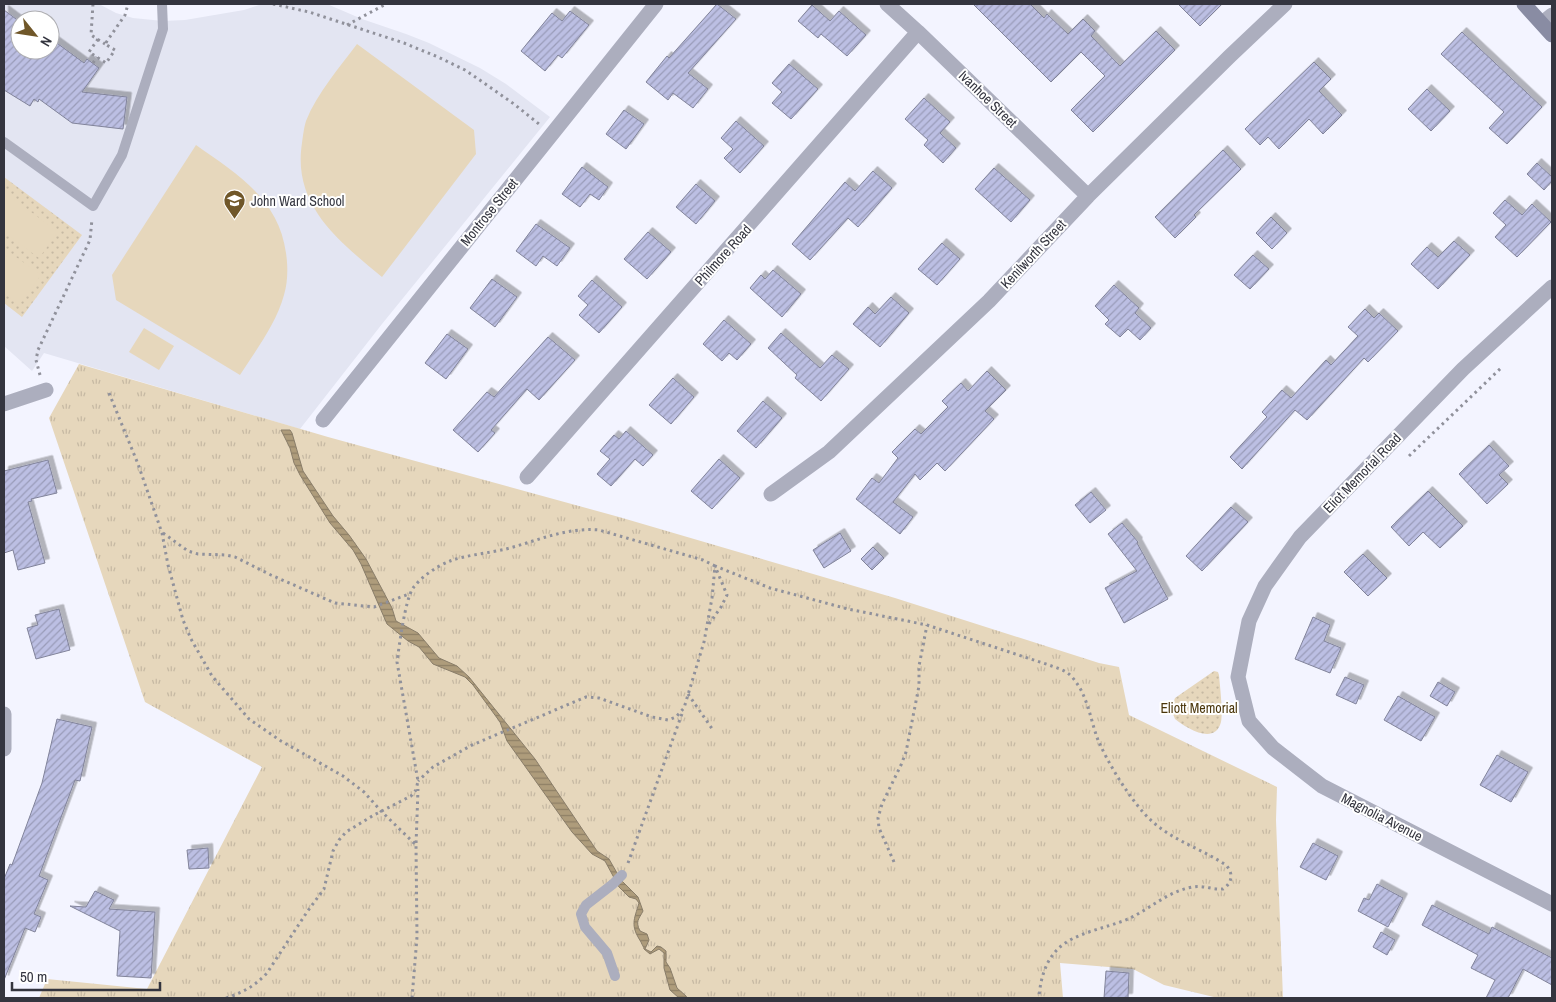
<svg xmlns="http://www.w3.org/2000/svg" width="1556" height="1002" font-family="'Archivo Narrow',sans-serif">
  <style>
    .built { fill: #e3e5f2; fill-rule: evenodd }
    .grass { fill: url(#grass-tufts) }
    .park { fill: url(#park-dots) }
    .pitch { fill: #e6d7bc }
    .water { fill: url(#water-rules); stroke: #897d69 }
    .building { fill: url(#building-hatch); stroke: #81839a; filter: url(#shadow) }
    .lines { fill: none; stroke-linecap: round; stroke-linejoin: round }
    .path { stroke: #90919b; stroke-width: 3; stroke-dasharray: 2.5 4; stroke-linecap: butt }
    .lane { stroke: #acaebe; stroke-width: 10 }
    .street { stroke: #acaebe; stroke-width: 15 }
    .secondary { stroke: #898ca3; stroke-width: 15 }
    .labels { text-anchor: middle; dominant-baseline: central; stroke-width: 4; stroke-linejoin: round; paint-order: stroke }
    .street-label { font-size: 14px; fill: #34353f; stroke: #fff }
    .poi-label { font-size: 14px; fill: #34353f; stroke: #fff; text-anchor: start }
    .park-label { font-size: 14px; fill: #4a350a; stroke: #fff }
  </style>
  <defs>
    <pattern id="grass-tufts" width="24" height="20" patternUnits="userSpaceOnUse" patternTransform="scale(1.25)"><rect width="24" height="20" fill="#e6d7bc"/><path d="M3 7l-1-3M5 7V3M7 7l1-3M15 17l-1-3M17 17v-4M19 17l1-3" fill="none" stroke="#c6b9a3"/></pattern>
    <pattern id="park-dots" width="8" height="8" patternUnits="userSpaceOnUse" patternTransform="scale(1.25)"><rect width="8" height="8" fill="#e6d7bc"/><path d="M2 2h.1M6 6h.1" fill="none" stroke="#c6b9a3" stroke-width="1.8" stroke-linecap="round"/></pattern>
    <pattern id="water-rules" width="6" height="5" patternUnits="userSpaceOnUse" patternTransform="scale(1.25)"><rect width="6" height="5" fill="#ae9c7b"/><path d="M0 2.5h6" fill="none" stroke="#8e8066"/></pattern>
    <pattern id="building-hatch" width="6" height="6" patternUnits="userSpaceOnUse" patternTransform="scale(1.25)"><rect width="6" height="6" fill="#bcbfe3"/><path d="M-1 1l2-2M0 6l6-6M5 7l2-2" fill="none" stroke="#9a9cb9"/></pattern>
    <filter id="shadow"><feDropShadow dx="4.5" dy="-4.5" stdDeviation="0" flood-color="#0004"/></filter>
  </defs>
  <rect width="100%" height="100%" fill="#f3f4ff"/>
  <path class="built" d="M4,4H99L116,13L133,18L163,21L185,20L244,10L262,4H327L362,19L406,34L429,43L480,68L506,84L550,117L382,324L300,429L44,353L32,371L4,346ZM20,20H50V50H20Z"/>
  <path class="grass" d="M79,364L328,437L619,517L895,598L1099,663L1119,667L1129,715L1277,787L1276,820L1283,998H1218L1164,985L1133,969L1060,963L1063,998H39L47,979L147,989L262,767L145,702L49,418Z"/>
  <path class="park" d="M4,177L82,235L22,317L4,303Z
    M1214,671L1218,672L1219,675C1220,687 1223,711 1221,722C1215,746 1186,728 1175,719L1171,709L1175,698Z"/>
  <path class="pitch" d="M357,44L474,130L476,154L382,277C340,242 292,206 302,143C303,136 304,127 306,121C317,93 340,67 357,44Z
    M196,145C237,174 279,199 286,253C288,266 288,282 284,295C276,324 256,350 240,375L116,300L112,275Z
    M4,192L58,232L39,258L4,232Z
    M9,252L41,275L19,305L4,293V260Z
    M144,328L174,346L159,370L129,352Z"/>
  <path class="water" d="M281,430H290L292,433L303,471L333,516L349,535L366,559L392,608L396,621L418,633L439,658L457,666L469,677L535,759L597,851L609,859L621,880L638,897L643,911C639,919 635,921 640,931L647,934L649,940L645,949L651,952L657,946L661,947L666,951V962L670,968L677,988L686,996L687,998H679L670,990L664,968V953L659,949L650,954L644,949C644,947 642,945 641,942C630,925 634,920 639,903L636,899L629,897L619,887L605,861L592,854L572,832L507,741L500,722L473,685L465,677L433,664L419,647L408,641L387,624L361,564L353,550L330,523L300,475L294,463L290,448Z"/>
  <path class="building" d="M717,4L736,19L688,73L708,89L693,108L673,93L668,100L646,82L667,56L669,58Z
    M973,4H1030L1044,18L1047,14L1068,34L1083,19L1095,31L1091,36L1120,66L1156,31L1175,50L1093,132L1071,110L1105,76L1081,52L1051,82Z
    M1178,4H1222L1200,26Z
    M812,5L830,21L839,11L866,35L847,56L821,34L818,38L798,21Z
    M4,10L20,22V50H50V38L84,63L87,59L99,68L82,92L127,97L123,129L72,123L39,99L38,102L34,99L30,106L4,90Z
    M570,11L589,25L562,58L558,55L545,71L521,51L552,13L562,21Z
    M1462,32L1542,107L1507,144L1489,128L1504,112L1441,54Z
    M1314,62L1331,79L1319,91L1342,115L1323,134L1309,119L1279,149L1268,137L1260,145L1245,129Z
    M789,64L818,89L791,119L772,103L782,92L772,83Z
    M1427,89L1450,111L1431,131L1408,109Z
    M924,98L950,122L940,133L956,148L943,163L924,145L928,140L905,119Z
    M624,110L644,124L626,149L606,134Z
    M736,121L764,146L740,173L724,158L733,149L721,138Z
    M1223,150L1241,169L1194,215L1196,217L1175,238L1155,217Z
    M1537,163L1552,177V181L1544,190L1527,174Z
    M582,167L608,187L599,200L590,194L580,207L562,194Z
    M994,168L1030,200L1011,222L975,189Z
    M873,171L892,188L858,227L848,218L810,260L792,244L845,182L855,191Z
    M696,184L715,201L696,224L676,207Z
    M1505,200L1522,215L1532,204L1551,222L1517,257L1495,237L1506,225L1493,213Z
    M1271,217L1287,233L1272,249L1256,233Z
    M536,224L570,248L557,266L543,256L536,266L516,251Z
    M648,232L671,252L647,279L624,259Z
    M1454,241L1470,255L1438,289L1411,264L1427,247L1438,257Z
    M942,243L960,259L937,285L918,269Z
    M1253,255L1269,269L1250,289L1234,275Z
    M773,270L801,294L782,317L750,288L761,275L765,279Z
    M492,279L517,297L495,327L470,308Z
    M592,280L622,307L599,333L579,315L588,305L578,296Z
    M1114,285L1139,308L1135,313L1151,328L1140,340L1128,329L1120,337L1105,324L1109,320L1095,306Z
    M891,297L909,313L880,347L853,324L868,307L875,314Z
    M1365,309L1374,318L1379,313L1398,331L1368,362L1364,358L1307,420L1295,410L1242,469L1230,457L1267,417L1262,412L1282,390L1291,398L1326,360L1331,365L1358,336L1348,327Z
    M724,320L751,344L737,360L729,353L722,361L703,344Z
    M781,333L820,368L832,355L849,369L821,401L795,378L797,375L768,348Z
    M447,334L468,349L446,379L425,363Z
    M548,337L575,360L539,400L527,389L491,430L495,433L478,452L453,430L487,392L494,397Z
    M987,371L1006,390L985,411L994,419L945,471L937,463L920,480L915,474L893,502L913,517L900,534L856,499L872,478L879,483L898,458L892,452L915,429L921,434L948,407L942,401L961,383L968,391Z
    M673,378L694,397L671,424L649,405Z
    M763,401L782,418L756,448L737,431Z
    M626,431L653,455L643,466L635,459L611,486L597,474L610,459L600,451L614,435L619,439Z
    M1489,445L1509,466L1499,475L1508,484L1487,504L1459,474Z
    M719,459L740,478L712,509L691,491Z
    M48,460L57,493L31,499L32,501L28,502L45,563L18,570L13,550L4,553V471Z
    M1428,491L1463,526L1440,548L1423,532L1409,546L1391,527Z
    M1091,492L1106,510L1090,523L1075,505Z
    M1231,507L1248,522L1202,571L1186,556Z
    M1122,523L1138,542L1137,543L1168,599L1124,623L1105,588L1137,571L1108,534Z
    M840,533L851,551L824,568L813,550Z
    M873,547L884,558L872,570L861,559Z
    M1363,554L1387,578L1368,596L1344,572Z
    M59,609L70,650L36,659L27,628L38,625L35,615Z
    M1313,617L1330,625L1324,641L1341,648L1330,673L1295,659Z
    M1345,677L1364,685L1356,704L1336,695Z
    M1438,682L1455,692L1447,706L1430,696Z
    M1398,696L1435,717L1421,741L1384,720Z
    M57,719L92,727L80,781L75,780L39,876L48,880L34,914L41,917L35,932L25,928L4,980V879L10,864L12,865L42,783Z
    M1497,755L1528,772L1511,802L1480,785Z
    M1313,843L1338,856L1326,880L1300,867Z
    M208,848L209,868L189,869L187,850Z
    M1377,884L1403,898L1388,927L1358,911L1364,898L1369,900Z
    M95,891L114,900L109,909L155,912L151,978L117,976L120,931L70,906L86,907Z
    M1432,905L1489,934L1492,927L1552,958V985L1523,969L1508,998H1486L1495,980L1471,968L1478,955L1422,925Z
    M1381,932L1395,940L1387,955L1373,947Z
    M1106,971L1129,973L1128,998H1104Z"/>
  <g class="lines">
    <path class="path" d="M93,4L91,35L105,44
      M273,4L309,12L404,43L438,57L465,70L484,83L514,104L539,124
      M347,25L386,4
      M98,39L89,52L106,63L115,50L105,44L125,15L128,4
      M93,63L97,57
      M40,375L36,360L38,350L90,240L92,219
      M109,393L138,464L162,533L168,565L183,620L191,639L212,676L249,719L281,741L343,776L364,792L381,811L416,845L418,789
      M1409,456L1501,368
      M163,533L188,551L198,554L226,555L235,557L271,575L335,603L374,607L409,594
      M709,624L721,607L727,595L715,566L770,588L848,609L927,625L1049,665C1057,668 1066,670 1072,677C1088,695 1090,719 1098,740C1108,763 1127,794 1143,812C1166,839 1197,846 1226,865C1234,874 1232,883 1223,889C1213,890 1203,885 1193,887C1168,891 1150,909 1128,919C1107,928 1073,933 1058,949C1045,961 1040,981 1039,998
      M688,694L713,730
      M894,862L879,828L878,818L882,804L901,765L906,752L919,686V666L927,625
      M628,863L683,711
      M226,998C242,993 255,986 267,973L307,912L324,889L333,851L339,840L346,832L374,815L411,796L416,790L418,781L397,662C399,647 405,600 413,588C421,577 437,566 450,561C466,555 489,553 506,549C537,541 566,527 599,530L703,560L715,566L712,598L704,642L684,708L676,717L668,720L652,717L599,698L586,697L472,745L433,767L418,781
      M412,998L417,937L416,845"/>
    <path class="lane" d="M4,142L93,206L122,155L163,29L162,4
      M615,976L607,953L585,927L581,914L586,905L613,884L622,875"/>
    <path class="street" d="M887,4L918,32L1088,196
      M1542,23L1552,15
      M1552,287L1463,369L1300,537L1265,586L1249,621L1238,677L1249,721L1273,748L1322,786L1552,904
      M4,404L46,390
      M323,420L656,4
      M527,477L918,32
      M771,494L829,452L989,301L1088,196L1230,56L1285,4
      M4,714V749"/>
    <path class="secondary" d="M1524,4L1552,35"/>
  </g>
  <defs>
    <symbol id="school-pin" viewBox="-11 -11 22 30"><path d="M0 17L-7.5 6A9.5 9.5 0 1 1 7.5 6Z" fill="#705729" stroke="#fff"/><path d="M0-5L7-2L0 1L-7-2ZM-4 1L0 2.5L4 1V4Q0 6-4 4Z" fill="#fff"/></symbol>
  </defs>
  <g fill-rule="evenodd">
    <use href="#school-pin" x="222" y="188" width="25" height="34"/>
  </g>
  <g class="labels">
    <g class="street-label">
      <text transform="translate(988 99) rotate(44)">Ivanhoe Street</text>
      <text transform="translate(489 212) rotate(-51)">Montrose Street</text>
      <text transform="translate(1033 254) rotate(-47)">Kenilworth Street</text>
      <text transform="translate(723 255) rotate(-48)">Philmore Road</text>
      <text transform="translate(1362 473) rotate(-46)">Eliot Memorial Road</text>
      <text transform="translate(1382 817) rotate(27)">Magnolia Avenue</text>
    </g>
    <g class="poi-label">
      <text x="251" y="201">John Ward School</text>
    </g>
    <g class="park-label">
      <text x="1199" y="708">Eliott Memorial</text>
    </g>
  </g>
  <rect width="1556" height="1002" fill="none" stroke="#34353f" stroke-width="10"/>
  <g transform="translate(35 35) rotate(120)"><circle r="24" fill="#ffffff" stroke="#aeaeb2"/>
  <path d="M0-4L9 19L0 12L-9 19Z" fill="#705729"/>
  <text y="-8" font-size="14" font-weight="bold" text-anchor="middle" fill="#34353f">N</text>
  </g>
  <path d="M12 982v8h148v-8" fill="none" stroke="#34353f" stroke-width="2.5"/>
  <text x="20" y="982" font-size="15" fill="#34353f" stroke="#ffffff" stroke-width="4" paint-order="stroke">50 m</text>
</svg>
